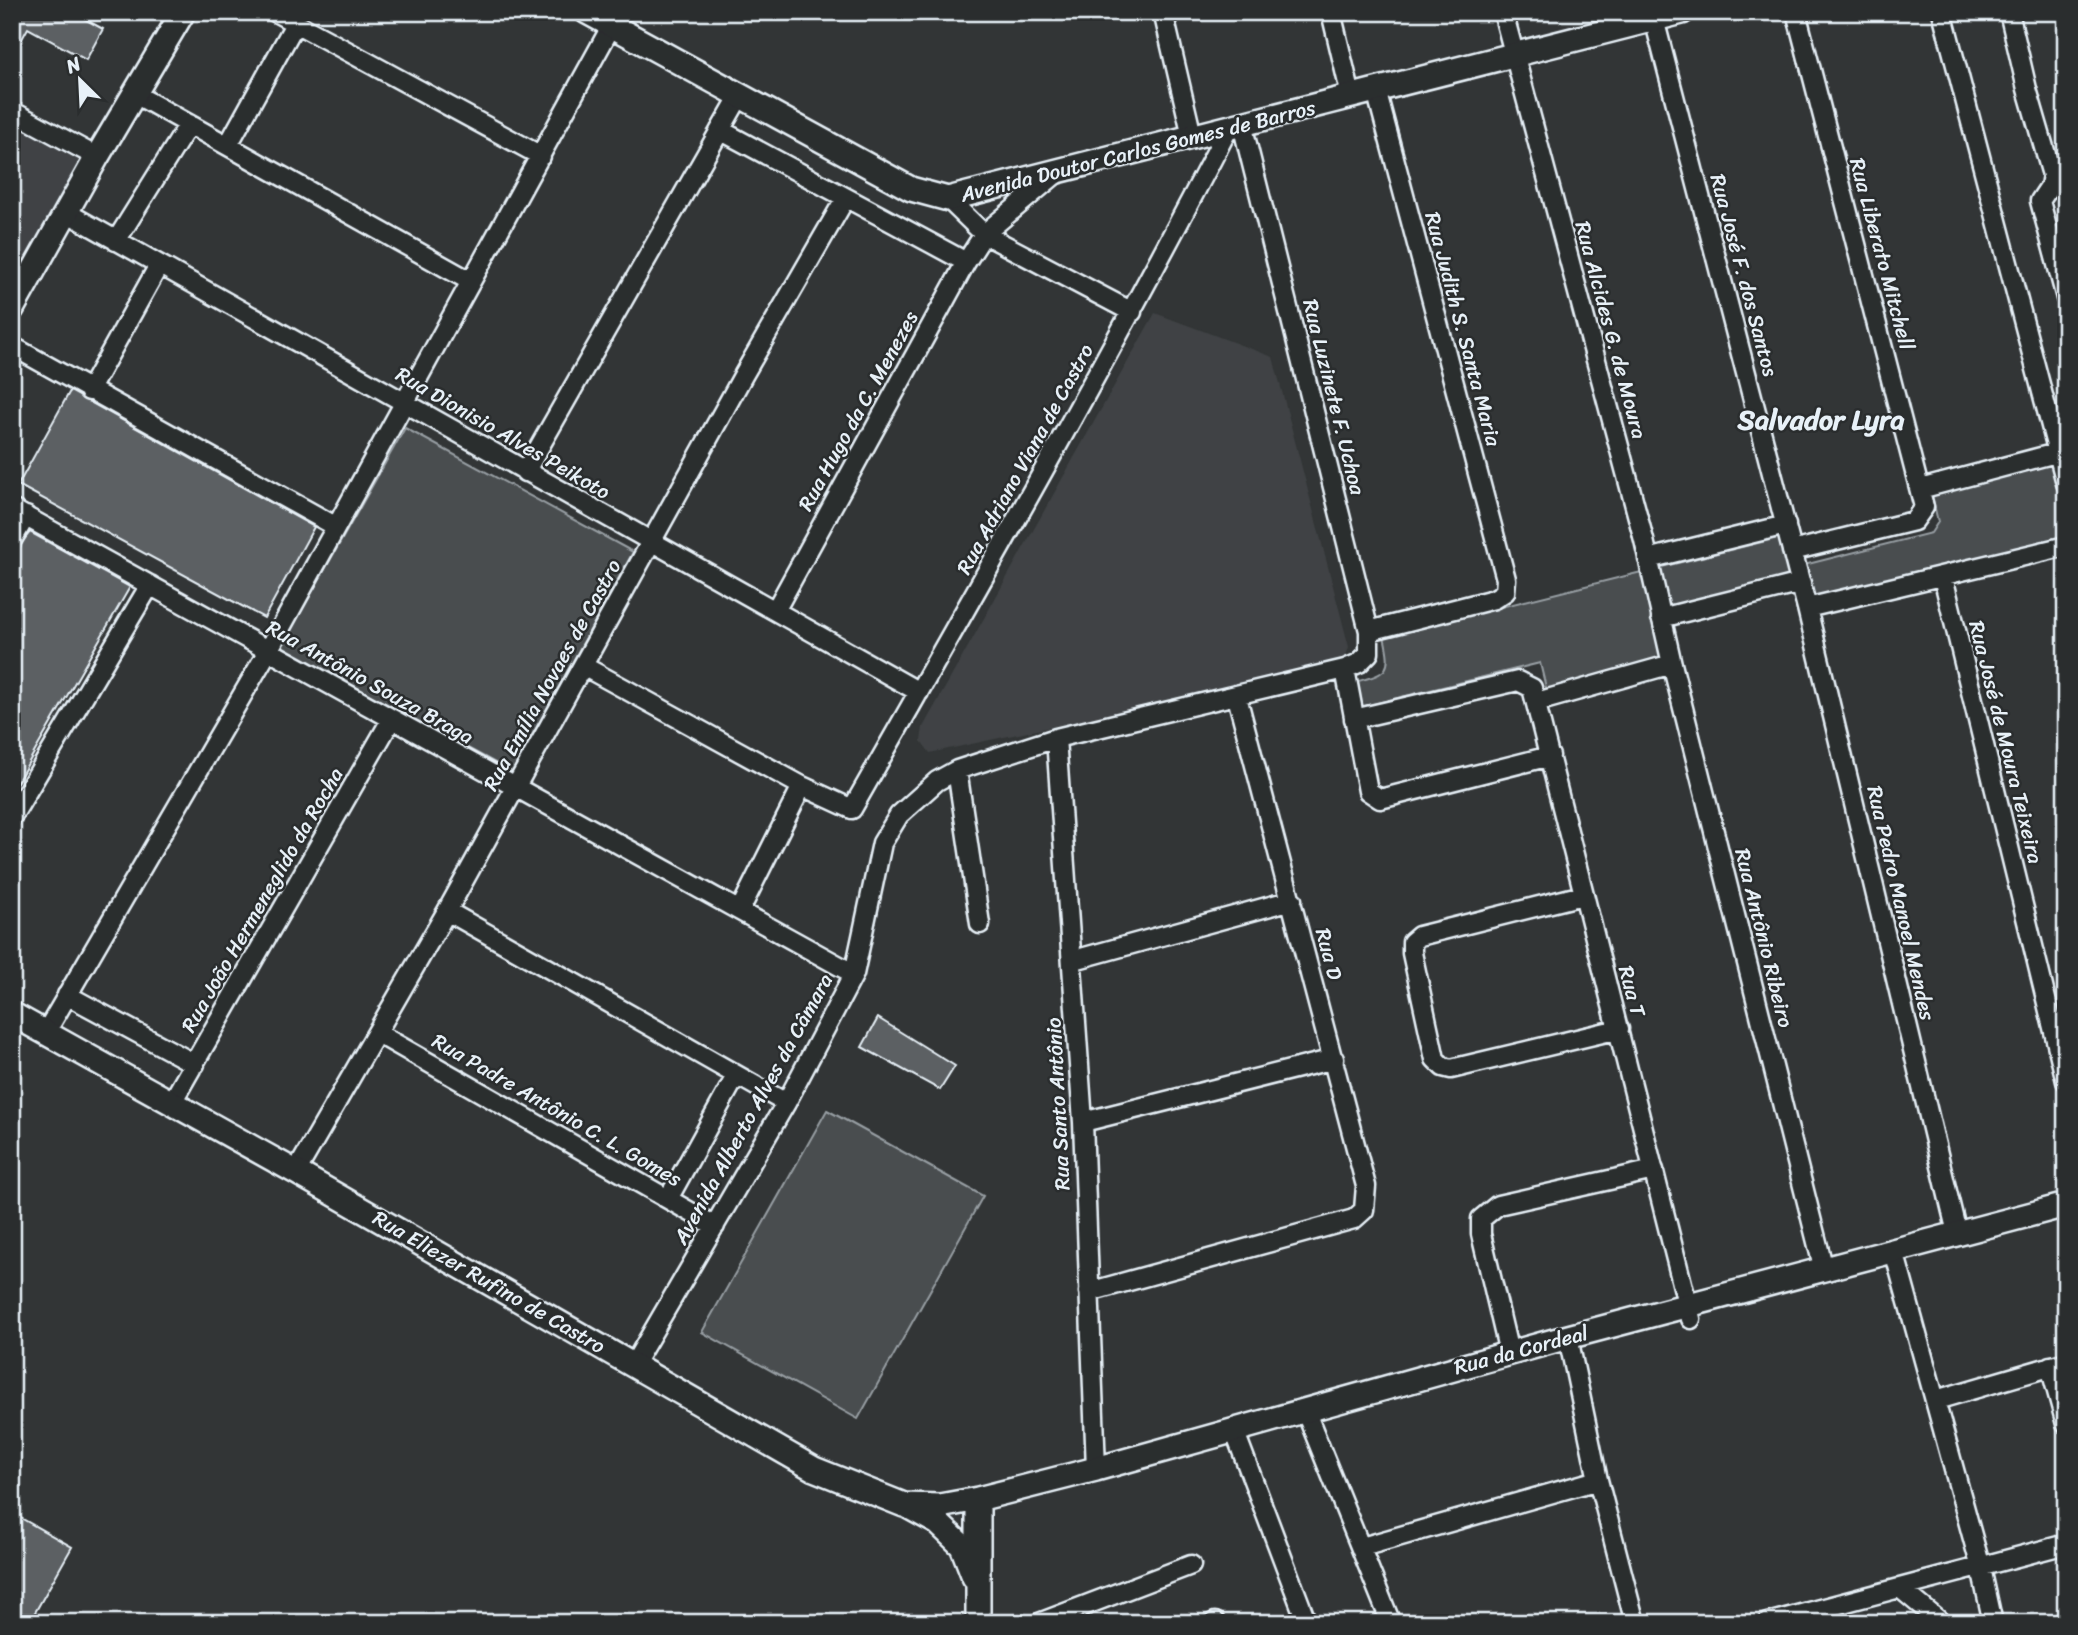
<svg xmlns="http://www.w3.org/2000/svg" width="2078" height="1635" font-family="Sriracha,sans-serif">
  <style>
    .built { fill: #3f4244 }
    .green { fill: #494d4f; stroke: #989fa4; stroke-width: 2 }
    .building { fill: #5c6063; stroke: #e8f1f8; stroke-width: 2 }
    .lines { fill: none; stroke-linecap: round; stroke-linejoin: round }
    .minor-casing { stroke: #e8f1f8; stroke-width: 23 }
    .tertiary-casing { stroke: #e8f1f8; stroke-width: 28 }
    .minor { stroke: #2a2d2e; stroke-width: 18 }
    .tertiary { stroke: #2a2d2e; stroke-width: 23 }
    .labels { text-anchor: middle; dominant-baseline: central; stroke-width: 5; stroke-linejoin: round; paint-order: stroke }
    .street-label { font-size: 21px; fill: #e8f1f8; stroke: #2a2d2e }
    .district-label { font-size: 28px; font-weight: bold; fill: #e8f1f8; stroke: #2a2d2e }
  </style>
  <rect width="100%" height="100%" fill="#323536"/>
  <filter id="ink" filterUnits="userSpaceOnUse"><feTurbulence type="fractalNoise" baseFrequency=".0143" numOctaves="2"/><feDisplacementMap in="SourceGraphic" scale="14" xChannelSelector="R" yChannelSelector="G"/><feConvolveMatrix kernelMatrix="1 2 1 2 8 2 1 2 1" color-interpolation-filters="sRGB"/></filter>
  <g filter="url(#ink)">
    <path class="built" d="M12,113L92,161L12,294Z
      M1155,313L1273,357L1349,647L1346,656L1324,668L930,753L921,741L923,727Z"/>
    <path class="green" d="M405,428L633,552L512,772L281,647Z
      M2057,460L2066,494V540L1812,602L1804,565L1931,533L1938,522L1931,491Z
      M1782,537L1793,581L1655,616L1667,662L1548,696L1540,663L1361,707L1355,682C1389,673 1392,671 1384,636Z
      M827,1110L983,1196L858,1419L702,1332Z"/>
    <path class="building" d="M12,12H72L103,29L86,60L28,28L12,57V27L16,21L12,20Z
      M70,391L314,527L264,618L18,485Z
      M30,532L130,587L12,791V554Z
      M878,1018L955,1066L940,1090L862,1047Z
      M12,1513L72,1547L29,1623L12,1618Z"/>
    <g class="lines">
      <defs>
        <path id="minor" d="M275,12L541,156
          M1163,12L1192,136
          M1331,12L1351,96
          M1503,12L1644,540L1672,664L1824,1270
          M1942,12L2066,483
          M2009,12L2027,89L2052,175L2050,186L2040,201L2066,298
          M1654,19L1807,608L1957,1233
          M135,94L470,281
          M12,111L97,157
          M720,130L966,262
          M228,145L295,24
          M948,199L984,234L1132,312
          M66,212L919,692
          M116,241L189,124
          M12,346L335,526
          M89,391L159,265
          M525,472L739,97
          M1920,489L2056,453
          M12,509L854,974
          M12,540L26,516
          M1792,551L1914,521L1924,507L1796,12
          M1648,559L1786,525
          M1943,577L2066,1081
          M1807,608L2066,546
          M775,611L966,262L984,234L1058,172
          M1661,618L1801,583
          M1369,631L1494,599L1505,592L1506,579L1376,90
          M585,667L802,786L852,809C981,583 1109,358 1229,127
          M1345,669L1368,791L1380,799L1550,756
          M1537,702L1672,664
          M1354,719L1518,681L1532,688L1691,1319
          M1056,738L1083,1122L1096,1469
          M957,770L980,924
          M12,817L150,585
          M1583,895L1419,936L1412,942V953L1435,1059L1443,1067L1451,1069L1619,1029
          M740,910L802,786
          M447,911L786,1103
          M1074,960L1292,900
          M67,995L195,1064
          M46,1032L268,651L612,25
          M377,1033L715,1226
          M172,1102L391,720
          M1083,1122L1334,1059
          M296,1172L447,911L744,374L845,199
          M668,1199L736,1076
          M1894,1251L1981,1568L1993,1623
          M1089,1292L1354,1219L1364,1210L1366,1186L1237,697
          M1568,1337L1598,1480L1635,1623
          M1509,1353L1481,1234V1219L1498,1205L1654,1170
          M634,1364L786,1103L854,974L882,843L899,815L937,781L957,770L1056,738L1345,669L1359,663L1369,653V631L1242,124
          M2050,1366L2066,1424
          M1936,1400L2066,1362
          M1305,1410L1391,1623
          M1234,1430L1307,1623
          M1362,1547L1598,1480
          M1901,1589L1942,1623
          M1039,1623L1191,1565
          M1213,1623L1215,1622
          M1767,1623L2066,1544
          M2064,1623L2066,1621"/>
        <path id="tertiary" d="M587,12L911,189L948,199L1682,12
          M12,309L97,157L183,12
          M12,1014L296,1172L814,1469L904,1505L940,1506L978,1499L1096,1469L1568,1337L2066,1205
          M978,1499V1623
          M907,1506L938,1523L962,1546L974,1577"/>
      </defs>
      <use href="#minor" class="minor-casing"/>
      <use href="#tertiary" class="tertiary-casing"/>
      <use href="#minor" class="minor"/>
      <use href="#tertiary" class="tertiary"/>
    </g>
  </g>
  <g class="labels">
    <g class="street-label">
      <text transform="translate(1138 151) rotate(-14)">Avenida Doutor Carlos Gomes de Barros</text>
      <text transform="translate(1882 254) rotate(75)">Rua Liberato Mitchell</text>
      <text transform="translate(1744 275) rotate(75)">Rua José F. dos Santos</text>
      <text transform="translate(1463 329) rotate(75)">Rua Judith S. Santa Maria</text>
      <text transform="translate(1611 330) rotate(75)">Rua Alcides G. de Moura</text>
      <text transform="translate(1334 397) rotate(76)">Rua Luzinete F. Uchoa</text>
      <text transform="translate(858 411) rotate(-61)">Rua Hugo da C. Menezes</text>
      <text transform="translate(503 433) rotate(30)">Rua Dionisio Alves Peikoto</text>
      <text transform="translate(1025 459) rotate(-61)">Rua Adriano Viana de Castro</text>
      <text transform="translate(552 675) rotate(-61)">Rua Emília Novaes de Castro</text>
      <text transform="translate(370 682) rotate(29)">Rua Antônio Souza Braga</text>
      <text transform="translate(2006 742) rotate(76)">Rua José de Moura Teixeira</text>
      <text transform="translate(262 900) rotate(-60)">Rua João Hermeneglido da Rocha</text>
      <text transform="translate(1901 903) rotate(77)">Rua Pedro Manoel Mendes</text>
      <text transform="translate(1764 938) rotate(76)">Rua Antônio Ribeiro</text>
      <text transform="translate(1329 954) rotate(75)">Rua D</text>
      <text transform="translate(1632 991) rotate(75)">Rua T</text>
      <text transform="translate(1058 1104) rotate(-93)">Rua Santo Antônio</text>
      <text transform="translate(753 1109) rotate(-61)">Avenida Alberto Alves da Câmara</text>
      <text transform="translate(557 1110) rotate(30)">Rua Padre Antônio C. L. Gomes</text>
      <text transform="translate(489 1282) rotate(30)">Rua Eliezer Rufino de Castro</text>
      <text transform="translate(1521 1350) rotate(-15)">Rua da Cordeal</text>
    </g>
    <g class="district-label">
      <text x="1821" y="419">Salvador Lyra</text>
    </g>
  </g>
  <rect width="2078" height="1635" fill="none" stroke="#2a2d2e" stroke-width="42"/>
  <rect x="21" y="21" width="2036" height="1593" fill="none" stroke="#e8f1f8" stroke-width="2.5" filter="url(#ink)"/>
  <g transform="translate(80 80) rotate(336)" stroke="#2a2d2e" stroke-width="5" paint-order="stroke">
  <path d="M0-5L12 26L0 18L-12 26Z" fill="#e8f1f8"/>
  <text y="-10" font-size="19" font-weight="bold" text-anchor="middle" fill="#e8f1f8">N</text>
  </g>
</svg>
